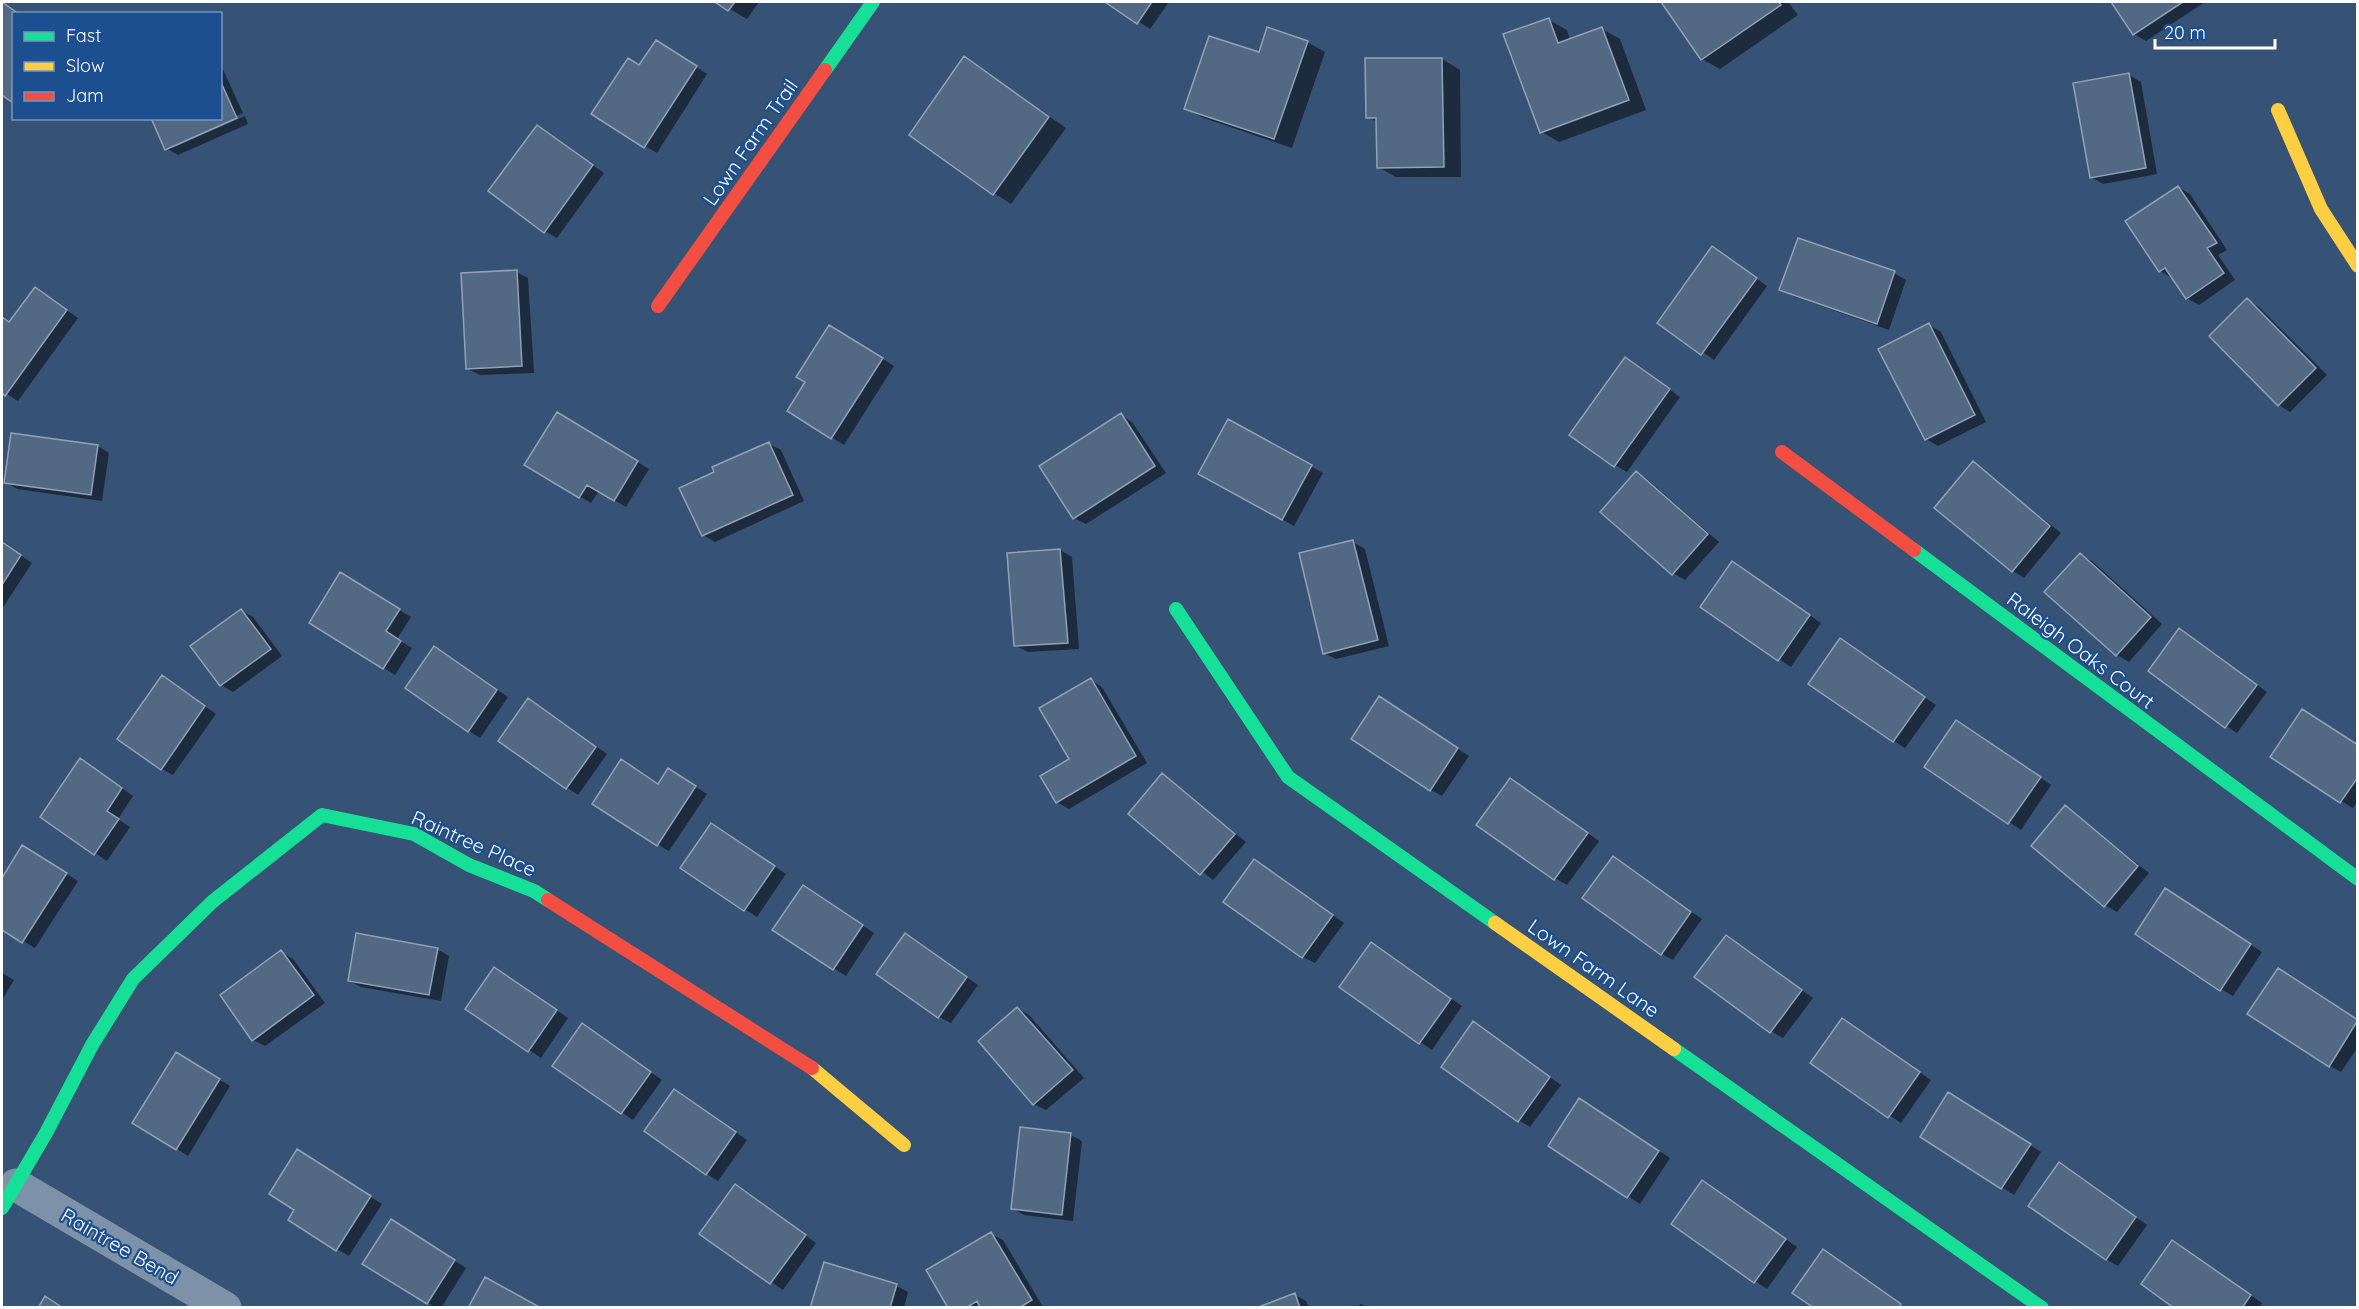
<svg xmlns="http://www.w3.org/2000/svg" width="2359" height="1309" font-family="Quicksand,sans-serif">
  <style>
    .shadow { fill: #0007 }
    .building { fill: #526984; stroke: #92a2b6; stroke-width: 1.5 }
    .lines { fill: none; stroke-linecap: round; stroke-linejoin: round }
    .street { stroke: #7d92a8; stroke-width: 33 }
    .fast { stroke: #16e098; stroke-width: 14 }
    .slow { stroke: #ffcf43; stroke-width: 14 }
    .jam { stroke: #f24e42; stroke-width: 14 }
    .labels { text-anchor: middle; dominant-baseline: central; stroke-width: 4.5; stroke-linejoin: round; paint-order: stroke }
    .street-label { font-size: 20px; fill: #fff; stroke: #1b4f8f }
  </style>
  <rect width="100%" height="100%" fill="#365274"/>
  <path class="shadow" d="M2,2L19,14H14V101L2,93Z
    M718,2H759L747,19Z
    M1108,2H1169L1150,29Z
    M1663,2H1788L1798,15L1720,69L1702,59Z
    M2113,2H2205L2146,41L2134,34Z
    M1549,20L1567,30L1570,40L1602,29L1620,39L1646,110L1559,142L1542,132Z
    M1307,42L1325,52L1292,148L1204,118L1186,108L1260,54Z
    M668,48L707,74L657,153L645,146L640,67Z
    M965,58L1066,128L1011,204L994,193Z
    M1442,59L1460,70L1461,177H1396L1378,167L1377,122L1368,117Z
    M220,63L243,113L172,145V148L245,116L248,124L178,155L166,148L153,118H220Z
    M2129,75L2141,82L2157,174L2103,184L2091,177Z
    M537,127L604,173L557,238L545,231Z
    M2178,187L2190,194L2227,250L2218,255L2235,280L2199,305L2187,298L2172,278L2160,271L2127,221Z
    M1724,255L1767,286L1714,360L1659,322Z
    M516,272L528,278L534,373L480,375L468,369Z
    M1894,273L1906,280L1889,330L1793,296L1781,289Z
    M36,289L78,318L18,401L2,391V317L11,323Z
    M2247,300L2259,307L2327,375L2290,412L2279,405Z
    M1929,325L1941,332L1986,422L1938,446L1926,439Z
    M842,333L894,366L844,445L789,411Z
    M1637,366L1680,397L1627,472L1615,465Z
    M1121,415L1132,422L1166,473L1086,524L1074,518Z
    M570,420L649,469L626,507L599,491L591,503L527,465Z
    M1229,421L1323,473L1294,526L1200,473Z
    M769,444L781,450L804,501L715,542L703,535Z
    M98,446L109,453L102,501L17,489L5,482Z
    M1973,463L2061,533L2024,578L2013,571Z
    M1636,473L1648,480L1719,542L1685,580L1673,573Z
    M1353,542L1365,549L1389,646L1336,659L1324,653Z
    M2,543L32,563L2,609Z
    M1060,550L1072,557L1079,649L1028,652L1016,646Z
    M2080,555L2092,561L2162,624L2129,662L2117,655L2047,592Z
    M1744,570L1821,623L1791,667L1702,607Z
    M352,581L411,617L397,639L412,648L395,675L384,668Z
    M241,610L253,617L282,656L233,692L221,685Z
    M2191,637L2267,692L2237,733L2226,726Z
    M1852,647L1936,705L1905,748L1894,741Z
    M446,655L508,697L480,738L469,731Z
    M163,677L216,714L173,775L162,769Z
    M1091,680L1102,687L1147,763L1069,809L1057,802L1071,759Z
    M1391,705L1469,756L1442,796L1431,790Z
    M540,707L607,754L578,795L500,741Z
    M1968,728L2051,785L2021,830L1926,766Z
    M2358,746V801L2353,808L2341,801Z
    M92,767L133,796L118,819L130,827L107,861L42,817Z
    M1162,775L1246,842L1213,880L1130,814Z
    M680,777L707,794L669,851L657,844L659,785Z
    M1522,787L1599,841L1567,885L1555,878Z
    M2065,807L2149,873L2117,912L2105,905Z
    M723,832L786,874L757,917L682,868Z
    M23,847L78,881L35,948L2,928V880Z
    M1613,858L1702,919L1673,960L1662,954Z
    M1255,861L1344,923L1315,963L1303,957Z
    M815,894L874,933L846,976L774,930Z
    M2178,897L2262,952L2233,996L2221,989Z
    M905,935L978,985L951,1023L939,1017Z
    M1726,937L1813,998L1783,1038L1771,1031Z
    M437,949L449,956L441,1001L361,987L349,981Z
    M1383,951L1462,1006L1432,1050L1341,987Z
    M281,952L293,959L325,1003L265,1046L253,1040Z
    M2,973L14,980L2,1000Z
    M506,976L568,1018L541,1058L467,1008Z
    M2290,977L2358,1021V1047L2341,1072L2330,1066Z
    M1017,1008L1029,1015L1084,1078L1046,1110L1034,1104Z
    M582,1025L662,1080L633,1120L554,1065Z
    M1854,1027L1931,1080L1901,1123L1812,1063Z
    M1485,1030L1561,1085L1530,1127L1518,1120Z
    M188,1060L230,1086L188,1156L177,1149Z
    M686,1097L747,1140L718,1181L707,1174Z
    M1961,1101L2041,1152L2014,1195L1922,1136Z
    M1591,1107L1670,1158L1640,1204L1550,1146Z
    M1071,1135L1082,1141L1073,1221L1024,1215L1012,1208Z
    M309,1158L382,1204L349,1256L337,1249Z
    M2060,1164L2147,1225L2118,1266L2106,1259Z
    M1703,1182L1797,1247L1767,1289L1673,1224Z
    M747,1193L816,1243L783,1290L701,1233Z
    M403,1228L466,1268L441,1308H436L364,1264Z
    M991,1234L1003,1240L1043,1307L950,1308Z
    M2173,1242L2262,1303L2259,1308H2177Z
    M897,1286L908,1292L904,1308H812Z
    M1295,1295L1306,1301L1309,1308H1261Z
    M1360,1304L1371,1308H1358Z"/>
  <path class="building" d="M2,2L19,14H14L12,102L2,95Z
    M715,2H735L728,11Z
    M1105,2H1152L1137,24Z
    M1661,2H1779L1781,5L1701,60Z
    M2111,2H2183L2133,35Z
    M1549,18L1558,43L1602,27L1629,100L1540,133L1503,34Z
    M1267,27L1308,41L1274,139L1184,109L1209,36L1259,52Z
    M656,40L697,66L644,148L591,114L628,58L639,65Z
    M964,56L1049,117L993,195L909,135Z
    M1365,58H1442L1444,167L1377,168L1376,118H1366Z
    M2129,73L2146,168L2090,178L2073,83Z
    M220,80L237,118L165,150L151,118H220Z
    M537,125L593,165L544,233L488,191Z
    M2178,186L2217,243L2207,248L2224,273L2186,299L2165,268L2159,272L2125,221Z
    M1798,238L1895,271L1877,324L1779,290Z
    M1712,246L1757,278L1701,355L1657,323Z
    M517,270L522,366L466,369L461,273Z
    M35,287L67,310L5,396L2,393V317L9,322Z
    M2247,298L2316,368L2278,406L2209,336Z
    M1929,323L1975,415L1925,440L1878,349Z
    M829,325L883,358L831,439L787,411L805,382L796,377Z
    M1625,357L1670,389L1614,467L1569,435Z
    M557,412L638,461L614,501L587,485L579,498L524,465Z
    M1121,413L1155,466L1073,519L1039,466Z
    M1228,419L1312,465L1282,520L1198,474Z
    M11,433L98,445L91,495L4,483Z
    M769,442L793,495L702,536L679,488L714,472L712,467Z
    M1973,461L2050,526L2012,572L1934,508Z
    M1636,471L1708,534L1672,575L1600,512Z
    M1353,540L1378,640L1323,654L1299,553Z
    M2,542L21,555L2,585Z
    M1060,549L1068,643L1014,646L1007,553Z
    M2080,553L2151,617L2116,656L2044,592Z
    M1732,561L1810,615L1778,661L1700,607Z
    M340,572L400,609L386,631L401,641L383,669L309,623Z
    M241,609L271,649L220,686L190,646Z
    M2179,628L2257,685L2225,728L2148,671Z
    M1840,638L1925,697L1893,742L1808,684Z
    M434,646L497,690L468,732L405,688Z
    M162,675L205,706L161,770L117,739Z
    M1091,678L1136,756L1056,803L1040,776L1069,759L1039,708Z
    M1379,696L1458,748L1430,791L1351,739Z
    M528,698L596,747L566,789L498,741Z
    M2302,709L2358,745V777L2340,803L2270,757Z
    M1956,720L2041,777L2008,824L1924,767Z
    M80,758L122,788L107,811L119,819L94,855L40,817Z
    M621,759L658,784L668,768L696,786L657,846L592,804Z
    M1162,773L1235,834L1200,875L1128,814Z
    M1510,778L1588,833L1554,880L1476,825Z
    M2065,805L2138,866L2104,907L2031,846Z
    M711,823L775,866L744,911L680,868Z
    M22,845L67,873L22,943L2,930V878Z
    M1613,856L1691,912L1661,955L1582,898Z
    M1254,859L1333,915L1302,958L1223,902Z
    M803,885L863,925L833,970L772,930Z
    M2165,888L2251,944L2220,991L2135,934Z
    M356,933L438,948L429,995L348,981Z
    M905,933L967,977L938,1018L876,974Z
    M1726,935L1802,990L1770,1033L1694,977Z
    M1371,942L1451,999L1419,1044L1339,987Z
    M281,950L314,995L252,1041L220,995Z
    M494,967L557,1010L528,1052L465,1009Z
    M2278,968L2358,1020L2329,1067L2247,1014Z
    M1017,1007L1073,1070L1033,1105L978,1041Z
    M1842,1018L1920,1072L1888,1118L1810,1063Z
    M1473,1021L1550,1077L1518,1122L1441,1067Z
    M582,1023L651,1072L621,1114L552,1066Z
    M176,1052L220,1079L176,1150L132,1123Z
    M674,1089L736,1132L706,1175L644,1131Z
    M1948,1092L2031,1144L2001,1189L1920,1137Z
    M1579,1098L1659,1151L1627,1198L1548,1146Z
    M1020,1127L1071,1133L1062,1215L1011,1209Z
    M297,1149L371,1196L336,1251L288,1220L294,1210L269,1194Z
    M2059,1162L2136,1217L2106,1260L2028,1206Z
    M1702,1180L1786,1239L1754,1283L1671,1224Z
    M735,1184L806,1235L770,1284L699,1234Z
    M391,1219L455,1260L427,1304L362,1264Z
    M991,1232L1032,1300L1019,1308H980L977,1301L966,1308H948L926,1270Z
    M2172,1240L2251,1295L2242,1308H2174L2141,1284Z
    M1823,1249L1901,1304L1899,1308H1814L1792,1293Z
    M824,1262L897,1284L890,1308H810Z
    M485,1277L541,1308H468Z
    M1295,1293L1300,1308H1256Z
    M45,1296L63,1308H38Z"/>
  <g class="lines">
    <path class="street" d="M16,1185L225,1308"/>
    <path class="fast" d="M825,70L873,2
      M1914,550L2358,879
      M1176,609L1288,777L1495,923
      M1674,1049L2042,1308
      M2,1208L46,1133L92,1045L133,979L212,902L322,815L414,834L469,865L534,891L548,900"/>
    <path class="slow" d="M2278,110L2321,209L2358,266
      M1495,923L1674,1049
      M812,1068L904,1145"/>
    <path class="jam" d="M658,306L825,70
      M1782,452L1914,550
      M548,900L812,1068"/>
  </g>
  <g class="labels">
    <g class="street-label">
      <text transform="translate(750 142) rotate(-55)">Lown Farm Trail</text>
      <text transform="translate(2081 650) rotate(37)">Raleigh Oaks Court</text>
      <text transform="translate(474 843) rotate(24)">Raintree Place</text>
      <text transform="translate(1594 968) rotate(35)">Lown Farm Lane</text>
      <text transform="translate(120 1246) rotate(30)">Raintree Bend</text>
    </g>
  </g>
  <rect width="2359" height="1309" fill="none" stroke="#ffffff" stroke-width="6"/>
  <rect x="12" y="12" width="210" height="108" fill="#1b4f8f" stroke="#7695bc" stroke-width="1.5"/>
  <rect x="24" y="32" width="30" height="9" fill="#16e098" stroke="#7695bc" stroke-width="1.5"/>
  <text x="66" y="42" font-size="18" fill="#ffffff">Fast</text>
  <rect x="24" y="62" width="30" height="9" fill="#ffcf43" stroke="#7695bc" stroke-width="1.5"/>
  <text x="66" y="72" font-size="18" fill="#ffffff">Slow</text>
  <rect x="24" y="92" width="30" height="9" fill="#f24e42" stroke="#7695bc" stroke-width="1.5"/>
  <text x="66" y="102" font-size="18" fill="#ffffff">Jam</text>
  <path d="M2155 39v9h120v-9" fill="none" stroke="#ffffff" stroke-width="3"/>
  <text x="2164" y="39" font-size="18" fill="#ffffff" stroke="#1b4f8f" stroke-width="4.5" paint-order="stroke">20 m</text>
</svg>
